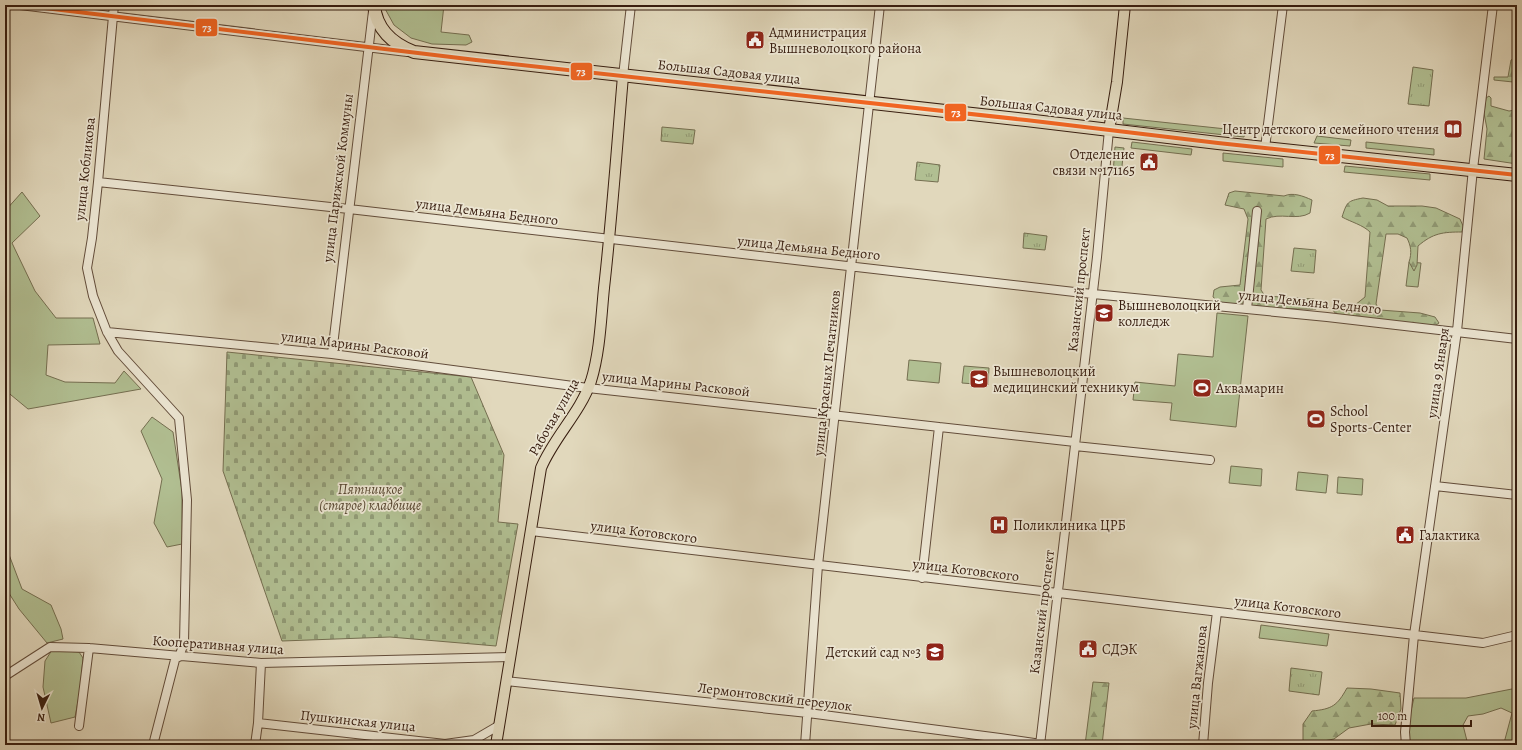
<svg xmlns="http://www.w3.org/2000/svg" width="1522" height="750" font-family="Alegreya,serif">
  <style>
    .grass { fill: #b1bf92; stroke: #746e50 }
    .forest { fill: url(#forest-firs); stroke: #746e50 }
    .cemetery { fill: url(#cemetery-stones); stroke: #746e50 }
    .park { fill: url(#park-tufts); stroke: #746e50 }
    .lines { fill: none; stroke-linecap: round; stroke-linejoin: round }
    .minor-casing { stroke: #624c3a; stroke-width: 10 }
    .major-casing { stroke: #371d0f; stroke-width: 12 }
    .highway-casing { stroke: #371d0f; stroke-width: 14 }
    .minor { stroke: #ece6d3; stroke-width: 8 }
    .major { stroke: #e1d8bc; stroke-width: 10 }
    .highway { stroke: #e1d8bc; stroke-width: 12 }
    .bus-1-casing { stroke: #ece6d3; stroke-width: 7 }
    .bus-1 { stroke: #f26522; stroke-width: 4 }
    .labels { text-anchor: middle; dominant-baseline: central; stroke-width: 3.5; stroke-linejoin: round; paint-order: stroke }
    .poi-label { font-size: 14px; fill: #371d0f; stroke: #ece6d3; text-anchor: start }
    .street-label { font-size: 14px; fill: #371d0f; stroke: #ece6d3 }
    .park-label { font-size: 14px; font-style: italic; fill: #564630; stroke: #ece6d3 }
    .line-badge { stroke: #ece6d3; stroke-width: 1.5 }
    .badge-label { font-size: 11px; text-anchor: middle; font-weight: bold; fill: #fff }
  </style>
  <defs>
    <pattern id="forest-firs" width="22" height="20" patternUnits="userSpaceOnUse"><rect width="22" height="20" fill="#b1bf92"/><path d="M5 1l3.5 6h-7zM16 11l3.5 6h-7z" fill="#919b76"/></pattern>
    <pattern id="cemetery-stones" width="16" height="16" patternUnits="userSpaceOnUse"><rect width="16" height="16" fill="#b1bf92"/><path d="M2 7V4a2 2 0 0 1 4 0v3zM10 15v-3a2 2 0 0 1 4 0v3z" fill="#919b76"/></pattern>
    <pattern id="park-tufts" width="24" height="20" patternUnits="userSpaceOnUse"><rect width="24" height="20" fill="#b1bf92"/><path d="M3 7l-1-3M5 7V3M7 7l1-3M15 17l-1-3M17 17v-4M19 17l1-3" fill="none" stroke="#919b76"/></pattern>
  </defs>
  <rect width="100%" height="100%" fill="#e1d8bc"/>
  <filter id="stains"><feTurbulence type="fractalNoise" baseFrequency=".005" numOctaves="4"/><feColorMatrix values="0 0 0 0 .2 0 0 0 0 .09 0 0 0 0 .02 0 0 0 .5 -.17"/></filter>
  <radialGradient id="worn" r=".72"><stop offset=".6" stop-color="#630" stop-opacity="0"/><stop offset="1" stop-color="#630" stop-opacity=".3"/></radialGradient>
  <path class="grass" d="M383,5H444L441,32L469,35L472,42L466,45L432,44L411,38L394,25Z
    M1123,118L1245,131L1244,137L1123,124Z
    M1317,136L1351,140L1350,146L1314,143Z
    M1132,142L1192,149L1191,155L1131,148Z
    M1366,142L1434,149V155L1366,148Z
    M1115,147L1124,148L1121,175L1113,174Z
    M1223,153L1283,159V167L1223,161Z
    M1345,166L1430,174V180L1344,172Z
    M22,192L40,216L12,243L35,291L56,318H93L100,344L48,345L46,375L65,382L115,383L124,371L141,389L28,409L5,390V211Z
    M1409,262L1421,263L1418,287L1406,286Z
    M1217,313L1248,316L1236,427L1170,420L1172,403L1133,400L1135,382L1175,386L1178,354L1213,357Z
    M909,360L941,363L939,383L907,380Z
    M964,366L989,368L988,385L962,383Z
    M152,417L173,432L182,491V544L167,547L154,523L162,479L141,431Z
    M1231,466L1262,469L1261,486L1229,483Z
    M1298,472L1328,475L1326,493L1296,490Z
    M1338,477L1363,479L1362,495L1337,493Z
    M5,544L22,589L51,605L61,629L63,639L47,643L19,609L5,587Z
    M1261,625L1329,634L1327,646L1259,638Z
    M52,650L79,652L83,658L80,691L75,717L51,723L43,687L45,661Z
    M1517,688V745H1500L1504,743L1512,713L1501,708L1483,714L1468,716L1463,725L1468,745H1408L1410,715L1414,698H1466Z"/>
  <path class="forest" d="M1513,59L1517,60V86L1513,82L1494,80V77H1508L1511,60Z
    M1489,96L1491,98V106L1509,111L1516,110L1517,104V164L1484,159L1487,129L1484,113L1486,98Z
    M1235,191L1284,196C1293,192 1303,196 1312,200L1310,213C1297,221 1280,212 1266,219L1261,290L1265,296L1314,299L1320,303L1316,309C1306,310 1225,306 1218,301C1216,300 1215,298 1213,297L1214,290L1220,287L1240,285L1248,219L1244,209L1225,205L1229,193Z
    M1363,198L1377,200L1388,206H1422L1436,208L1460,219L1463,226L1462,232C1443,232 1433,233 1418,246L1417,265L1414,271L1409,262C1412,253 1411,246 1407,238L1398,234H1386L1376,304L1380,310L1420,313L1435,317L1439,323L1433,327L1336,314L1332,309L1335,303L1355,305L1365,297L1370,232C1363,225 1351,222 1342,217C1347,202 1347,201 1363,198Z
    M1093,682L1109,683L1102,745H1085Z
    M1347,688L1371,689L1400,693L1401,709L1395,725L1371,724L1349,728L1334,739L1313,743L1312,745H1303V724L1312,711C1332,709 1337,706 1347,688Z"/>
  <path class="cemetery" d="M227,352L471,377L504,455L498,522L518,524L496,646L390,637L282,641L223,471Z"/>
  <path class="park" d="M1413,67L1433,70L1429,106L1408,104Z
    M662,127L695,130L693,144L661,141Z
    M917,162L940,165L938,182L915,180Z
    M1024,233L1047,236L1045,250L1023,248Z
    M1294,248L1316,250L1314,273L1291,271Z
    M1291,668L1322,672L1319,695L1289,691Z"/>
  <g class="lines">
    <defs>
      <path id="minor" d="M20,5L407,52
        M114,5L98,182L92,238L87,268L93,296L107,332L118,351L179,418L187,500L184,643L179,657
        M623,76L631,5
        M1265,148L1283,5
        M98,182L349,209L1083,293L1327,317L1517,339
        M1247,309L1257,211
        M107,332L332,354L588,388L1075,442
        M332,354L373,11
        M1075,446L1210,460
        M1435,486L1517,495
        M531,531L1483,643L1517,635
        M922,578L939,427
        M5,676L50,647L89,648L261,663L510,657
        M506,681L808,713L1000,738L1041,744
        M258,723L445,744L474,740L498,726
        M79,726L89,648
        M153,745L176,656
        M255,745L258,723L261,663
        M805,745L818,565L880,5
        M1040,745L1097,257L1109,130
        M1203,745L1208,683L1217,612
        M1406,745L1405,732L1414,635L1457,331L1473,169L1493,5"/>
      <path id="major" d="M1109,130L1117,82L1125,5
        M496,745L541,468C554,437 580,413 591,381C600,352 601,318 604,288C612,217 617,146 623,76"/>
      <path id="highway" d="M374,5C376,29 393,44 414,52L1026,120L1218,143L1517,175"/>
    </defs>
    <use href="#minor" class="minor-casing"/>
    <use href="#major" class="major-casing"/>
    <use href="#highway" class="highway-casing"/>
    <use href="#minor" class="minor"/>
    <use href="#major" class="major"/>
    <use href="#highway" class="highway"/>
    <defs>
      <path id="bus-1" d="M20,5L476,60L1026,120L1218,143L1517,175"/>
    </defs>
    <use href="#bus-1" class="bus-1-casing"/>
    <use href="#bus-1" class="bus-1"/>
  </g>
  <defs>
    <symbol id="civic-square" viewBox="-11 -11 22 22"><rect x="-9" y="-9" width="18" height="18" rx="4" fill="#8f2418" stroke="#ece6d3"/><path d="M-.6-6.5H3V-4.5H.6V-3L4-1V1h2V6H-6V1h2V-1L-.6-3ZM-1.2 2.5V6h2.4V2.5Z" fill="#fff"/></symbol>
    <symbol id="library-square" viewBox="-11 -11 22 22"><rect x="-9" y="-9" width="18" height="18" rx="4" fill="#8f2418" stroke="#ece6d3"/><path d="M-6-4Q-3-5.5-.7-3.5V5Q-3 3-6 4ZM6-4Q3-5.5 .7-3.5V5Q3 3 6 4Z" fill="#fff"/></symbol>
    <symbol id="university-square" viewBox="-11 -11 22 22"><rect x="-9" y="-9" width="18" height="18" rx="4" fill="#8f2418" stroke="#ece6d3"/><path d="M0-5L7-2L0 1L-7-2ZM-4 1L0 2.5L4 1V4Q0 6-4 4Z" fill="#fff"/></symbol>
    <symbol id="stadium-square" viewBox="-11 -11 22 22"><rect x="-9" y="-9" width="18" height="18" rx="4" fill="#8f2418" stroke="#ece6d3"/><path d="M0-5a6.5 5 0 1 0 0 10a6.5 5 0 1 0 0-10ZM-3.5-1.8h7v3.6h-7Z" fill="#fff"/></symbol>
    <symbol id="hospital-square" viewBox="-11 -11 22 22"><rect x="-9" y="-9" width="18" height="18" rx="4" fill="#8f2418" stroke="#ece6d3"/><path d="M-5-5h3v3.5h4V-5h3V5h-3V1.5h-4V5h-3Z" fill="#fff"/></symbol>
    <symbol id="school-square" viewBox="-11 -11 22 22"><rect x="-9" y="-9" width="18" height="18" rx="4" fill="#8f2418" stroke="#ece6d3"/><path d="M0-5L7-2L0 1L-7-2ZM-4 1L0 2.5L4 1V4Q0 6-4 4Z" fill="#fff"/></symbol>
  </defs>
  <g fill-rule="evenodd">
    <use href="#civic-square" x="744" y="29" width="22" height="22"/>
    <use href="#library-square" x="1442" y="118" width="22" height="22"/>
    <use href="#civic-square" x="1138" y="151" width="22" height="22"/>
    <use href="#university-square" x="1093" y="302" width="22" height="22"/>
    <use href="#university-square" x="968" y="368" width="22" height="22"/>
    <use href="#stadium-square" x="1191" y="377" width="22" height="22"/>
    <use href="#stadium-square" x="1305" y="408" width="22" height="22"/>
    <use href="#hospital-square" x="988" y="514" width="22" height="22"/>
    <use href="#civic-square" x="1394" y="524" width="22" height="22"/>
    <use href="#civic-square" x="1077" y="638" width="22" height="22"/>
    <use href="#school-square" x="924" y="641" width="22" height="22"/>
  </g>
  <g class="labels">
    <g class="poi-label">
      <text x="769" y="32">Администрация<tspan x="769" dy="16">Вышневолоцкого района</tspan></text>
      <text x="1439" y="129" text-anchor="end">Центр детского и семейного чтения</text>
      <text x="1135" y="154" text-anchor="end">Отделение<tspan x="1135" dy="16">связи №171165</tspan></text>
      <text x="1118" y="305">Вышневолоцкий<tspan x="1118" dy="16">колледж</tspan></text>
      <text x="993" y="371">Вышневолоцкий<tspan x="993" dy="16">медицинский техникум</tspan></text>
      <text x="1216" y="388">Аквамарин</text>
      <text x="1330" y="411">School<tspan x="1330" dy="16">Sports-Center</tspan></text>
      <text x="1013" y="525">Поликлиника ЦРБ</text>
      <text x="1419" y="535">Галактика</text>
      <text x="1102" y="649">СДЭК</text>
      <text x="921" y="652" text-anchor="end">Детский сад №3</text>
    </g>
    <g class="street-label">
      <text transform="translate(729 72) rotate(6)">Большая Садовая улица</text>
      <text transform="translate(1051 108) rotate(6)">Большая Садовая улица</text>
      <text transform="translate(85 169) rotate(-84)">улица Кобликова</text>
      <text transform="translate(338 178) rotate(-83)">улица Парижской Коммуны</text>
      <text transform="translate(487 212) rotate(7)">улица Демьяна Бедного</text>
      <text transform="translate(809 248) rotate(6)">улица Демьяна Бедного</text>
      <text transform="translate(1079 290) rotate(-84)">Казанский проспект</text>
      <text transform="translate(1310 302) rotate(6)">улица Демьяна Бедного</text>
      <text transform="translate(355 345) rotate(7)">улица Марины Расковой</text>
      <text transform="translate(827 373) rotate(-84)">улица Красных Печатников</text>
      <text transform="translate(1438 373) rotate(-82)">улица 9 Января</text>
      <text transform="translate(676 384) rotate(6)">улица Марины Расковой</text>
      <text transform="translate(554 417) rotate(-60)">Рабочая улица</text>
      <text transform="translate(644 532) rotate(7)">улица Котовского</text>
      <text transform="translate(966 570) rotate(7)">улица Котовского</text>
      <text transform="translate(1288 607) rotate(7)">улица Котовского</text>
      <text transform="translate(1042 612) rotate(-83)">Казанский проспект</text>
      <text transform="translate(218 645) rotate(4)">Кооперативная улица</text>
      <text transform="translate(1197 677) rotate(-84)">улица Вагжанова</text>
      <text transform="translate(775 697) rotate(7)">Лермонтовский переулок</text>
      <text transform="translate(358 721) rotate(6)">Пушкинская улица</text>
    </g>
    <g class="park-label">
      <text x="370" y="489">Пятницкое<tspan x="370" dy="16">(старое) кладбище</tspan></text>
    </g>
  </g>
  <g class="line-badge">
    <rect x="195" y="18" width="23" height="19" rx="4" fill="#f26522"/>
    <rect x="570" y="62" width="23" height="19" rx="4" fill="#f26522"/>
    <rect x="944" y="103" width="23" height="19" rx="4" fill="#f26522"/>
    <rect x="1318" y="145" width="23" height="20" rx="4" fill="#f26522"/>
  </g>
  <g class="badge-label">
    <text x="207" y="31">73</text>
    <text x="581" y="75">73</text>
    <text x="956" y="116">73</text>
    <text x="1330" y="159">73</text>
  </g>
  <rect width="1522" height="750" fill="none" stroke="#e1d8bc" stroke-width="20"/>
  <rect x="6" y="6" width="1510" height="738" fill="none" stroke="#371d0f" stroke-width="2"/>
  <rect x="10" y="10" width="1502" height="730" fill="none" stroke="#371d0f"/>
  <g transform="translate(42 708) rotate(185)" stroke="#ece6d3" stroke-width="3" paint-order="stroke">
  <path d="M0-3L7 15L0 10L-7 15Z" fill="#371d0f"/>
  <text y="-6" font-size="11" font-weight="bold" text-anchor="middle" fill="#371d0f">N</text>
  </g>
  <path d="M1372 720v6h99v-6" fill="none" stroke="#371d0f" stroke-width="2"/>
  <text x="1378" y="720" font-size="12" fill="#371d0f" stroke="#ece6d3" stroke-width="3" paint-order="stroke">100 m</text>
  <rect width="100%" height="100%" filter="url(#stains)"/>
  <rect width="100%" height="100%" fill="url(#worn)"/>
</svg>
